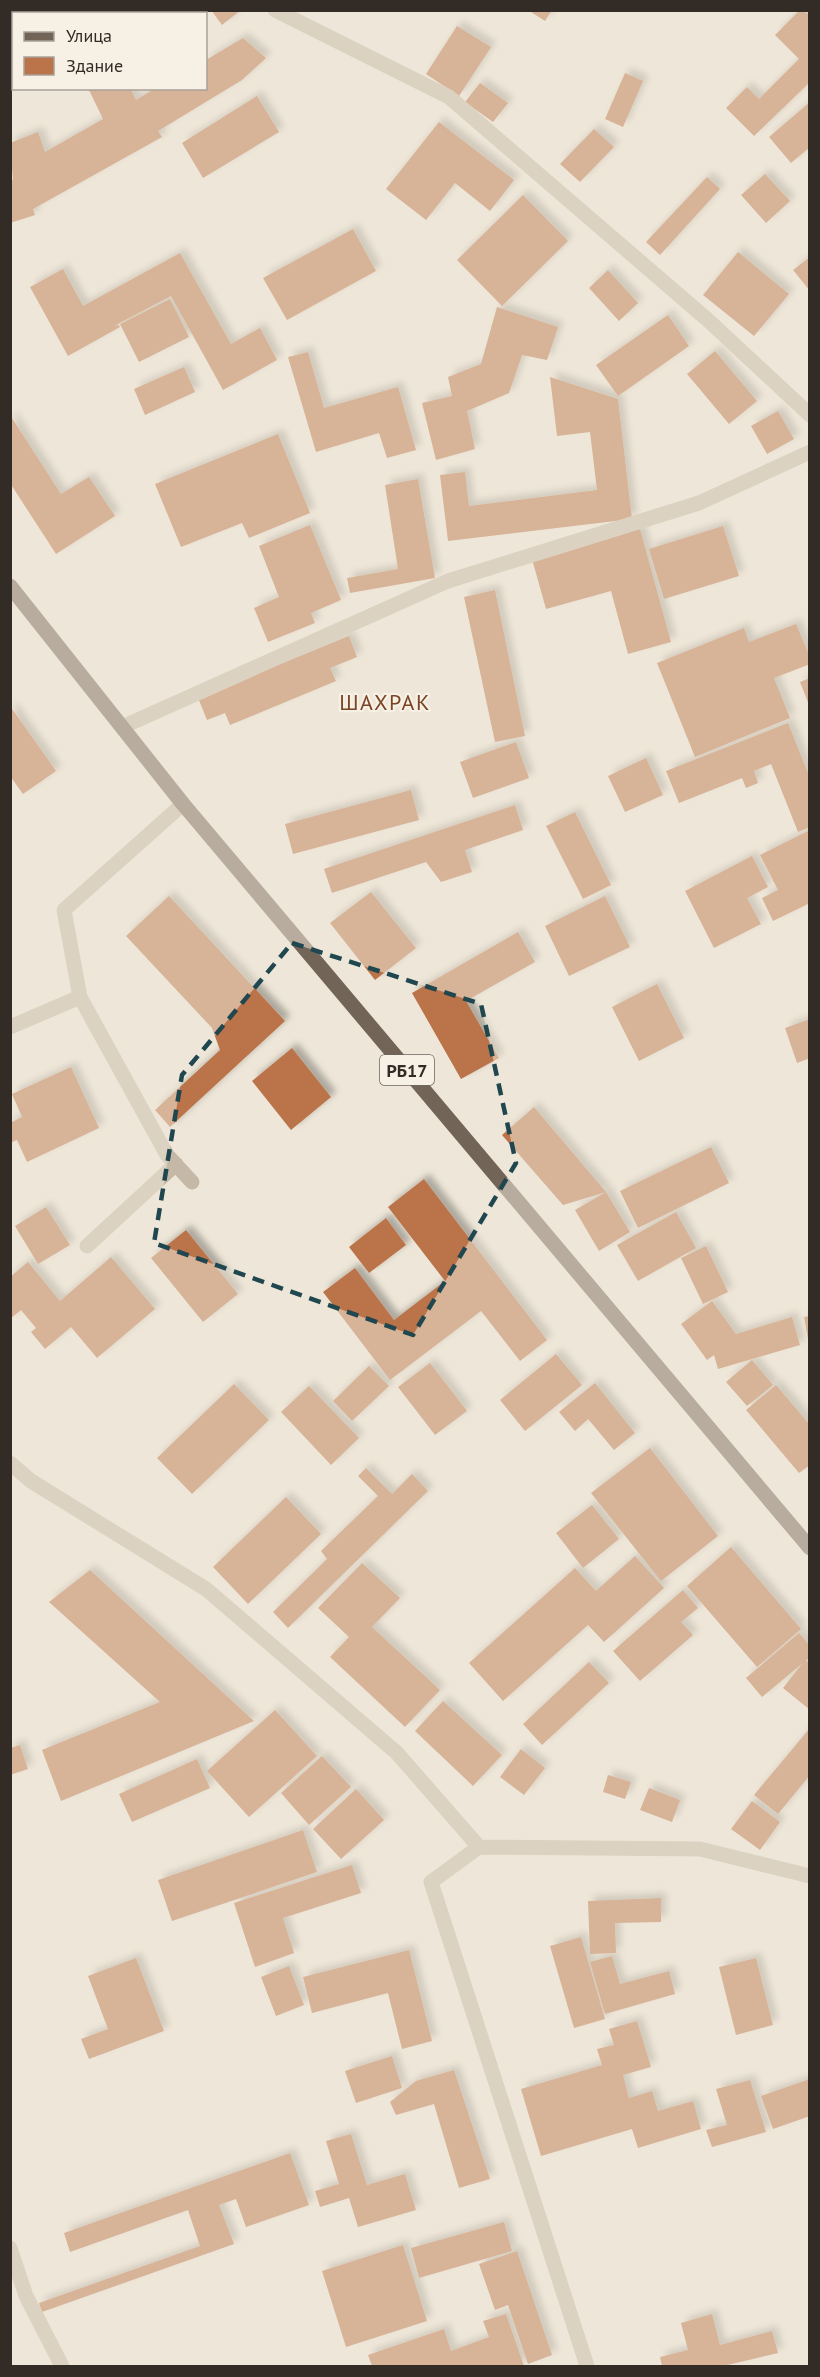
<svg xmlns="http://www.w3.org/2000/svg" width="820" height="2377" font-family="'PT Sans',sans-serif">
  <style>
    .building { fill: #bb734a; filter: url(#shadow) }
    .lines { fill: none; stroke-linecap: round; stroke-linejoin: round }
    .minor { stroke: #c5b8a6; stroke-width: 15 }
    .major { stroke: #736458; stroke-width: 15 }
    .marked { fill: none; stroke: #20474f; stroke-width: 4.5; stroke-dasharray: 12 8; stroke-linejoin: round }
    .labels { text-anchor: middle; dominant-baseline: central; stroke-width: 4.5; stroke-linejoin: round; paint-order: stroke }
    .shield { fill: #f7f0e4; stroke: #6d665f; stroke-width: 1.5 }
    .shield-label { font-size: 18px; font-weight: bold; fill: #322b26 }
    .quarter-label { font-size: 22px; letter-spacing: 1.5px; fill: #7a4426; stroke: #f7f0e4 }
  </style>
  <defs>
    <filter id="shadow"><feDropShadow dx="5.5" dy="-5.5" stdDeviation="3" flood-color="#0004"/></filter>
  </defs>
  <rect width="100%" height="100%" fill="#eee7d9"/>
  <path class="building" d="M10,10H56V11L49,14H14V28L10,29Z
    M211,10H241L222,25Z
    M528,10H552L545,21Z
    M800,10L810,15V82L754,136L726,108L747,87L759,99L799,59L775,35Z
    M457,26L491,47L459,96L426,74Z
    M243,38L266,58L242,80L158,131L162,137L33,209L35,215L10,223V180H13L10,143L38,132L45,152L103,119L88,88H130L136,100L156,88H206V60Z
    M625,73L643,81L623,127L605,119Z
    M480,83L508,103L493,122L465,102Z
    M257,96L279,132L203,178L182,143Z
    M810,102V147L791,163L769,137Z
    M439,122L514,180L490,211L455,183L426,220L386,189Z
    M594,129L614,147L580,182L560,164Z
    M765,174L790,201L766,223L741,195Z
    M707,177L720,189L660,255L646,242Z
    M523,195L568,241L502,306L457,260Z
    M353,229L376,271L287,320L263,278Z
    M738,252L789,294L754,336L703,295Z
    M180,253L231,344L260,328L277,360L223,390L171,296L114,326L118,325L120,327L68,356L30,287L63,269L83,306Z
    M810,257V291L793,270Z
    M608,270L638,303L619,321L589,288Z
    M170,299L189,337L139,362L120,324Z
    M497,307L558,327L547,360L522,355L509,393L467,411L475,449L436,460L422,403L452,396L448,377L481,364Z
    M668,315L689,346L618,396L596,365Z
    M715,351L757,401L729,424L687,374Z
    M308,352L324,408L398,387L416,450L387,458L379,433L316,452L288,357Z
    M184,367L195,392L145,415L134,389Z
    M550,377L618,399L632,519L448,541L440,475L465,472L469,506L597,490L590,432L557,436Z
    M778,411L794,439L767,454L751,426Z
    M10,415L61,494L89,477L115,516L56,554L10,483Z
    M278,434L310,513L249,538L242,523L181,547L155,484Z
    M418,479L435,578L350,593L347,578L398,569L385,485Z
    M310,525L341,600L311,613L315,623L268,642L254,608L279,597L259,546Z
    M723,526L739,576L664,599L649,549Z
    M640,529L671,642L628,654L611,591L546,609L532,559Z
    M495,590L525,736L495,742L464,597Z
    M796,624L810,657V664L774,678L790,718L695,757L657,663L744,628L749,642Z
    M349,636L357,657L330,668L336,681L230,725L225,713L207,720L198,698Z
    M810,678V705H809L800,682Z
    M10,706L56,771L23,794L10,776Z
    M788,723L810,778V827L798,832L771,764L754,771L758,783L746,788L742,778L679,803L666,771Z
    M516,742L529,778L473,798L460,762Z
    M646,758L663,795L625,812L608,776Z
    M411,790L419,820L293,854L285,824Z
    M515,805L523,830L465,850L472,872L441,882L426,862L332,893L324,869Z
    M575,812L611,885L583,899L546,826Z
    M810,830V903L773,921L762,898L778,890L760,855Z
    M752,856L768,887L747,898L761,924L714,948L685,891Z
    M371,892L416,948L375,980L330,923Z
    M169,896L285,1021L170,1127L155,1110L220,1050L212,1028L126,936Z
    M605,896L630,947L569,976L545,926Z
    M518,932L535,962L466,1001L499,1058L461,1079L412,993Z
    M657,984L684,1038L639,1061L612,1007Z
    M810,1019V1058L797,1063L785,1028Z
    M292,1048L331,1097L291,1130L252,1081Z
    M71,1067L99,1128L27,1162L17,1140L10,1143V1123L22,1117L12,1094Z
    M534,1107L606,1192L563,1205L502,1135Z
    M711,1147L729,1183L638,1228L620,1191Z
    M424,1179L547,1340L520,1361L481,1311L390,1380L323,1292L355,1268L394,1320L445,1281L388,1207Z
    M606,1192L630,1232L599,1251L575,1210Z
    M46,1207L70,1245L38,1264L15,1226Z
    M676,1212L696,1248L638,1281L617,1245Z
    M386,1218L406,1245L369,1273L349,1247Z
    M186,1230L238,1294L203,1322L151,1258Z
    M706,1246L728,1292L703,1304L681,1258Z
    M111,1257L155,1309L97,1358L71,1327L45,1349L31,1332L36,1328L21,1310L10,1319V1277L28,1262L60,1301Z
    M712,1301L736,1334L792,1317L800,1345L718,1369L714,1355L707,1360L681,1324Z
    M810,1316V1339H808L804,1317Z
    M556,1354L582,1385L525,1431L500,1400Z
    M752,1360L773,1385L747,1406L726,1382Z
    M430,1363L467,1411L435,1435L398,1387Z
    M369,1366L389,1386L352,1421L333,1401Z
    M595,1383L635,1433L614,1450L588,1419L575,1431L559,1412Z
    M234,1384L269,1420L192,1494L157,1458Z
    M776,1385L810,1425V1465L799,1473L746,1410Z
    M309,1386L359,1438L331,1465L281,1412Z
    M650,1448L718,1536L661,1581L591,1493Z
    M366,1468L392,1494L412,1474L428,1491L288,1628L273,1612L327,1559L321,1551L378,1496L358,1476Z
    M286,1497L321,1534L248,1604L213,1567Z
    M592,1505L619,1539L583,1568L556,1533Z
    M731,1547L801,1629L757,1667L687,1586Z
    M635,1556L664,1588L604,1642L588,1625L503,1701L469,1663L575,1568L596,1591Z
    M362,1563L400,1598L372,1627L440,1690L405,1727L330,1657L349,1637L318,1608Z
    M90,1570L254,1721L61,1801L42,1750L160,1702L49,1602Z
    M683,1590L698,1608L681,1622L693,1635L640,1681L613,1651Z
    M799,1633L810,1646V1657L762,1697L746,1678Z
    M805,1660L810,1664V1710L783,1688Z
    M589,1662L609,1683L542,1745L523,1724Z
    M443,1701L502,1755L473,1786L415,1731Z
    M275,1710L317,1756L249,1817L207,1771Z
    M810,1728V1775L778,1814L754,1795Z
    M20,1745L28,1769L10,1775V1748Z
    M521,1749L545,1768L524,1795L500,1777Z
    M322,1756L351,1787L309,1825L281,1793Z
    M197,1759L210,1788L132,1822L119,1794Z
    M608,1775L631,1782L625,1799L603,1792Z
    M649,1788L680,1800L672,1822L640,1810Z
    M356,1789L384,1820L341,1859L313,1829Z
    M752,1801L780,1822L760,1850L731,1829Z
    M303,1830L317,1872L172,1921L158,1880Z
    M352,1865L361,1893L283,1918L294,1953L255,1967L234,1903Z
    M661,1898V1922L615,1923L616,1953L590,1954L588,1901Z
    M581,1937L605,2019L574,2028L550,1946Z
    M409,1950L432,2041L402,2049L388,1993L312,2013L303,1977Z
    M612,1956L620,1984L669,1971L675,1994L605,2014L590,1962Z
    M136,1958L164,2031L89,2059L81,2039L108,2029L88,1976Z
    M756,1958L773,2025L736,2035L719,1967Z
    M289,1966L304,2005L276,2016L261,1977Z
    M637,2021L651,2067L623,2075L629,2098L652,2091L658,2111L693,2101L701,2129L638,2148L632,2129L541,2156L521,2089L602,2065L597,2049L614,2045L609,2029Z
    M392,2056L402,2088L356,2103L345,2071Z
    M454,2070L490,2179L459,2188L434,2104L396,2115L390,2102L416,2081Z
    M810,2079V2116L773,2129L761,2096Z
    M750,2080L766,2132L712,2147L706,2130L727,2125L716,2089Z
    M351,2134L367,2185L405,2174L416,2210L358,2227L349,2198L320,2207L315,2191L339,2184L326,2141Z
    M290,2153L309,2205L246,2227L236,2199L219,2205L234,2244L42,2312L39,2303L200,2246L188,2210L70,2252L64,2233Z
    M504,2222L512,2251L419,2278L411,2248Z
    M403,2245L427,2321L346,2347L322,2271Z
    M517,2251L552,2355L528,2364L508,2305L495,2310L479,2264Z
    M506,2314L524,2366H372L368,2355L444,2329L451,2351L489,2337L483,2321Z
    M712,2314L720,2345L772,2331L778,2353L723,2366H662L660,2357L688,2350L681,2323Z"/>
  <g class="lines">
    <path class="minor" d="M275,10L449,97L709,321L810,415
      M122,727L448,581L699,503L810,452
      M80,997L167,1155L192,1182
      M10,1027L80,997L64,910L183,804
      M87,1246L176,1164
      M10,1463L31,1481L206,1589L397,1753L479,1847L700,1849L810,1876
      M479,1847L431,1882L587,2366
      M10,2248L26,2296L62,2366"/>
    <path class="major" d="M10,586L183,804L810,1548"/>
  </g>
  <path d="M0 0H820V2377H0ZM292,943L481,1004L516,1163L413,1335L154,1243L182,1075Z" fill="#eee7d9" fill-opacity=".55" fill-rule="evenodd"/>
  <path class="marked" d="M292,943L481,1004L516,1163L413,1335L154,1243L182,1075Z"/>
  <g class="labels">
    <rect class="shield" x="380" y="1055" width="54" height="30" rx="4.5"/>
    <g class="shield-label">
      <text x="407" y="1070">РБ17</text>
    </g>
    <g class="quarter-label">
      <text x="385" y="702">ШАХРАК</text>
    </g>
  </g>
  <rect width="820" height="2377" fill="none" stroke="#322b26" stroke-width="24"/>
  <rect x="12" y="12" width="195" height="78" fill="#f7f0e4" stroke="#a8a198" stroke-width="1.5"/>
  <rect x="24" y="32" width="30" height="9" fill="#736458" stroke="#a8a198" stroke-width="1.5"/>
  <text x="66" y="42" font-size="18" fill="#322b26">Улица</text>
  <rect x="24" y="57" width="30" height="18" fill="#bb734a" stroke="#a8a198" stroke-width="1.5"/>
  <text x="66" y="72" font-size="18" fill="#322b26">Здание</text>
</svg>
